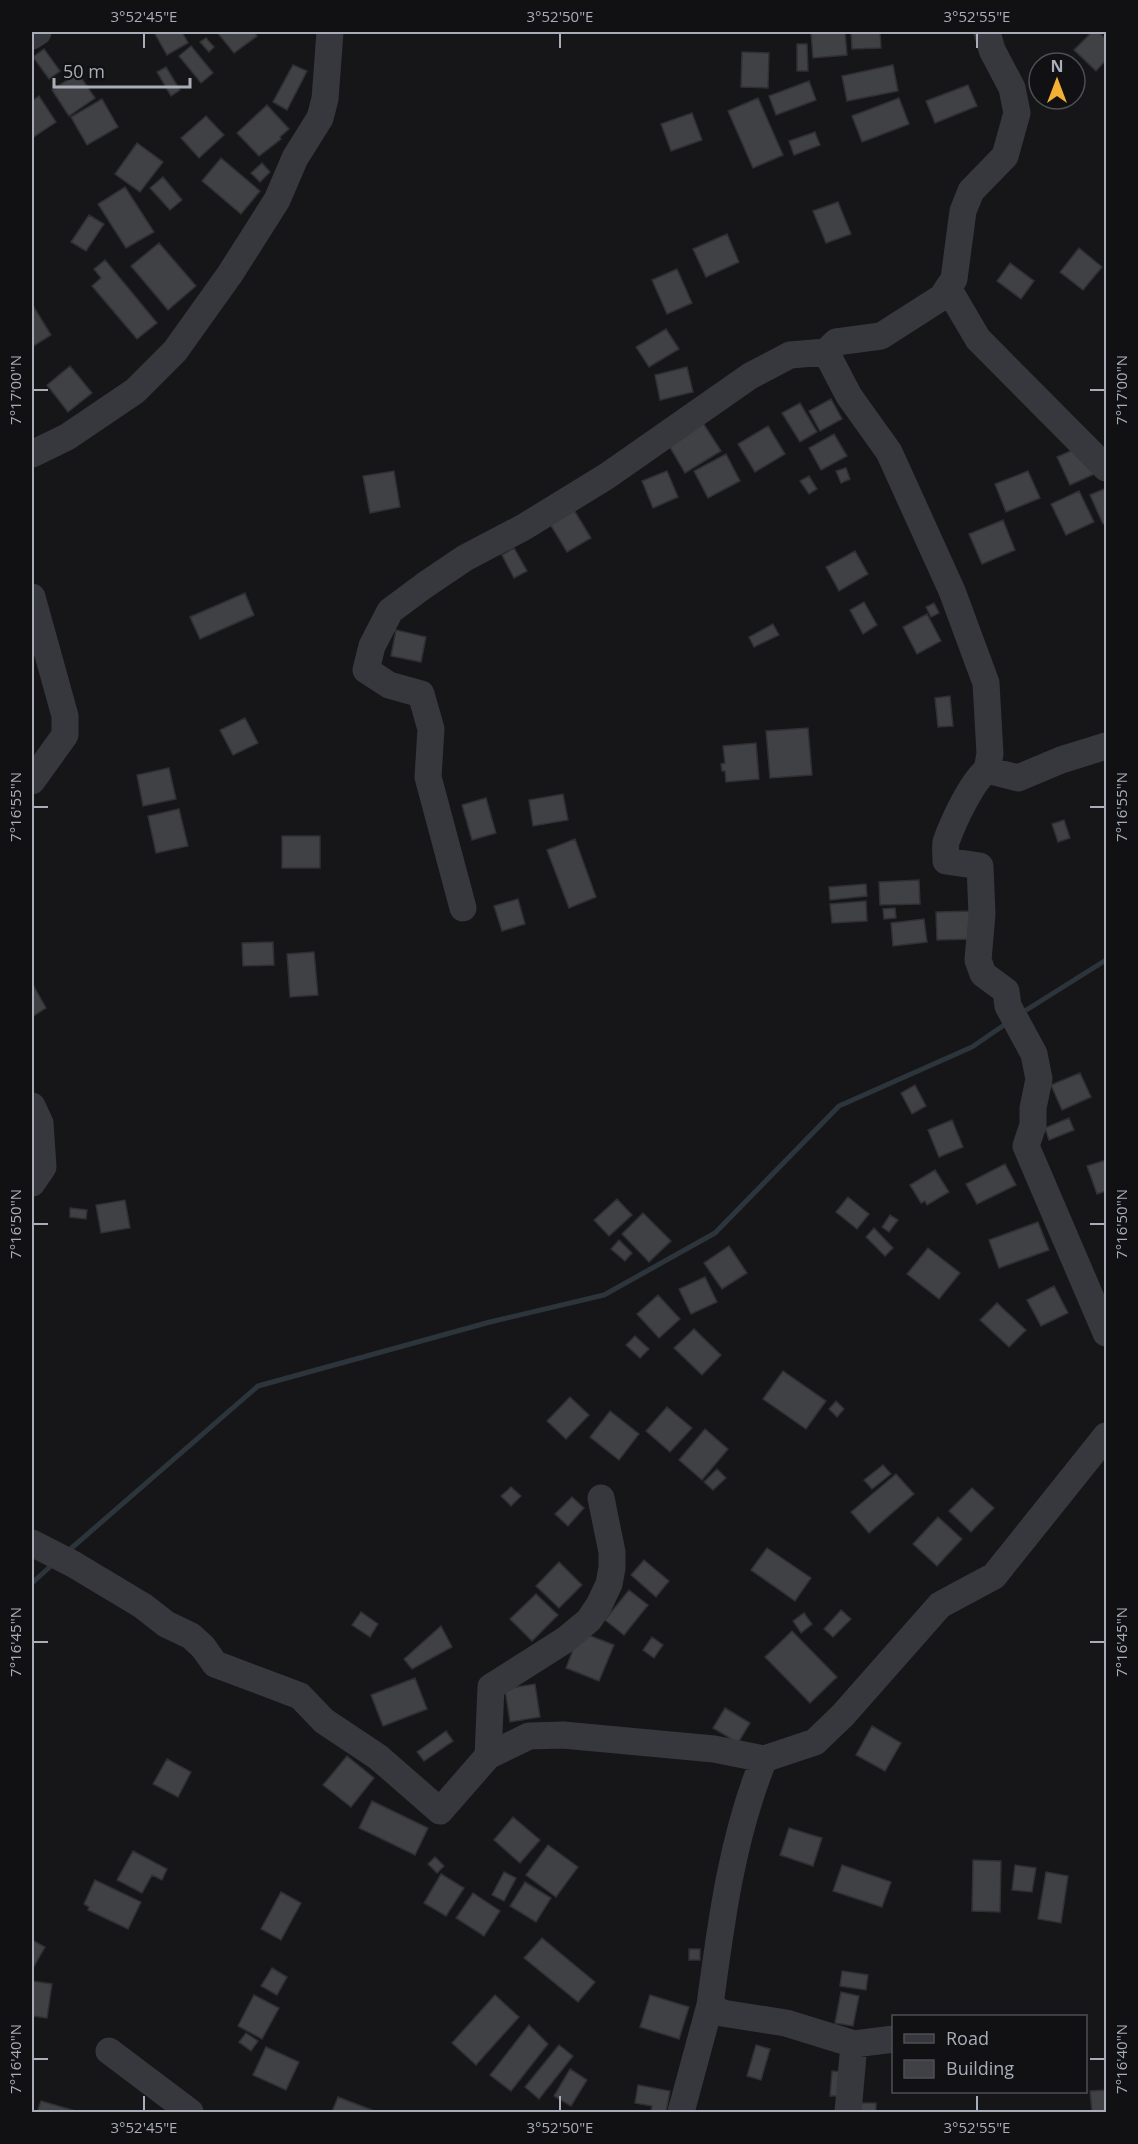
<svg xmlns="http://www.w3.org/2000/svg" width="1138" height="2144" font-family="'Open Sans',sans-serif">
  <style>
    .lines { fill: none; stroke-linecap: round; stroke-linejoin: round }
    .stream { stroke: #2c353c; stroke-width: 5 }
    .building { fill: #404145; stroke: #303034; stroke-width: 1.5 }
    .minor { stroke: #37383d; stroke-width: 27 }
    .ticks { fill: none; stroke: #a8adb8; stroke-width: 2 }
    .neatline { fill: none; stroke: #a8adb8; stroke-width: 2 }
    .ticks-label { font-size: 15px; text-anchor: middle; fill: #a8adb8 }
  </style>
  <rect width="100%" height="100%" fill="#161618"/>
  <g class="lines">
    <path class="stream" d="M1020,1014L1106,960
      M67,1552L258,1386L490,1322L604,1295L715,1233L839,1106L972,1047L1007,1023
      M32,1583L53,1564"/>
  </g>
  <path class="building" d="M154,32H182L188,43L167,55Z
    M217,32H254L257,36L234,53Z
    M811,32H845L847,55L813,58Z
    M851,32H880L881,48L852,49Z
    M1092,32H1098L1106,39V60L1096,71L1074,50Z
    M206,38L214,47L209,52L200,42Z
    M797,44H807L808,71H797Z
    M191,46L213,73L201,83L179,56Z
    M44,49L60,71L49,79L33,57Z
    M742,52L769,53L768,88L741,87Z
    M293,65L307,71L287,110L273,102Z
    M893,65L898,91L847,101L842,76Z
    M166,67L180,90L171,96L157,72Z
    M78,73L95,98L69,116L52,90Z
    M809,81L816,100L776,115L769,96Z
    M968,85L977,106L935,123L926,101Z
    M39,96L56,122L32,138V101Z
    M758,98L783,155L753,168L728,111Z
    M899,98L909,124L862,142L852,116Z
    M102,99L118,127L87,145L71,117Z
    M267,105L289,129L280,137L281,139L259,156L237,133Z
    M692,113L702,140L671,151L661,124Z
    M206,116L224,135L199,158L181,138Z
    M815,132L820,145L794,155L789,141Z
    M137,143L163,162L140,192L115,174Z
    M221,158L260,191L241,214L202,181Z
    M262,163L270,172L260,182L251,173Z
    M163,177L182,200L170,210L150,188Z
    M125,187L154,232L126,248L98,204Z
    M838,202L851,234L826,243L813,211Z
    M89,215L104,224L86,251L71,242Z
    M727,234L739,262L706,277L693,249Z
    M159,243L196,286L168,310L131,266Z
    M1079,248L1102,267L1083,290L1060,272Z
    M105,260L157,323L137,339L92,286L101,278L94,269Z
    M1010,263L1034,281L1021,299L997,281Z
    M677,269L692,303L667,314L652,280Z
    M32,304L51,335L32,347Z
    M666,329L679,349L649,367L636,347Z
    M70,366L92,393L68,412L47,385Z
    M687,367L693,392L660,400L655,375Z
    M831,399L842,419L820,431L809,411Z
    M800,403L817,432L800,442L782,413Z
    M703,423L721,451L685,473L668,444Z
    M768,426L785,454L755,472L738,444Z
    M834,434L847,456L821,470L809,448Z
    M1082,446L1094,474L1070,485L1057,457Z
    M726,454L740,481L708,498L694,471Z
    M846,468L850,479L841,483L836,471Z
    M394,471L400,507L370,513L363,476Z
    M667,471L678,497L653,508L642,481Z
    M1028,471L1040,498L1006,512L995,484Z
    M809,476L817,489L809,494L800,481Z
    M1104,489L1106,495V522L1103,524L1090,495Z
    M1079,491L1094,522L1066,535L1051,504Z
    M574,510L591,538L567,552L550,524Z
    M1003,520L1015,550L982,564L969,534Z
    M514,548L527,571L514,578L502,555Z
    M855,551L868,574L839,591L826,567Z
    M245,593L254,615L200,639L190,617Z
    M864,602L877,625L863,634L850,610Z
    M934,603L939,613L931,617L926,607Z
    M927,614L941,641L917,654L903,627Z
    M773,624L779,635L754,647L749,637Z
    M396,630L426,637L421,662L391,656Z
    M950,696L953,726L938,727L935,698Z
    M245,718L258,743L233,755L220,730Z
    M808,728L812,775L770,778L766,731Z
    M756,743L759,779L726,782L725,771H722L721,764L725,763L723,746Z
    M169,768L176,799L143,806L137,775Z
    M563,794L568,820L533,826L529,800Z
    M486,798L496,833L472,840L462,805Z
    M179,809L188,846L156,853L148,816Z
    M1064,820L1070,838L1058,842L1052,824Z
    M282,836H320V868H282Z
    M575,839L596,897L569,908L547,850Z
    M919,880L920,904L880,905L879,882Z
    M866,884L867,896L830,900L829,887Z
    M518,899L525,924L502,931L494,906Z
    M866,901L867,921L832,923L830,904Z
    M895,908L896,918L884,919L883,909Z
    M973,911L974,939L937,940L936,912Z
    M924,919L927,942L893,946L891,923Z
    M273,942L274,965L243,966L242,943Z
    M314,952L318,995L290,997L287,954Z
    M32,983L46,1008L32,1017Z
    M1080,1073L1091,1097L1062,1110L1051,1085Z
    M915,1085L926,1106L912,1114L901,1093Z
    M1069,1118L1074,1130L1049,1140L1045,1128Z
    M952,1120L963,1147L939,1157L928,1130Z
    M1106,1160V1191L1097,1194L1087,1166Z
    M1005,1164L1016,1185L977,1204L966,1184Z
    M935,1170L949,1192L927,1205L925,1201L921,1203L910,1185Z
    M848,1197L869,1214L857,1229L836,1212Z
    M617,1199L632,1215L609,1236L594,1220Z
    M125,1200L130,1228L101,1233L96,1205Z
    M70,1208L87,1210L86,1219L70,1217Z
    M643,1213L671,1241L649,1262L622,1234Z
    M890,1215L898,1220L889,1232L882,1227Z
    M1038,1222L1049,1250L999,1268L989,1240Z
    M874,1228L893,1248L885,1256L866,1237Z
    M619,1240L632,1253L625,1261L611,1249Z
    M729,1246L747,1273L722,1289L704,1263Z
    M928,1248L960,1273L939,1299L907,1274Z
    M705,1277L717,1302L691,1314L679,1289Z
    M1054,1286L1068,1313L1041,1326L1027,1300Z
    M658,1295L680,1319L659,1338L637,1314Z
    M997,1303L1026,1330L1009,1347L980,1320Z
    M694,1329L721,1355L702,1375L674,1348Z
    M635,1336L649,1349L640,1358L626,1345Z
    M783,1371L826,1401L806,1429L763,1399Z
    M570,1397L589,1415L566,1439L547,1421Z
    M836,1401L844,1409L837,1417L829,1409Z
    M667,1407L692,1428L670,1452L646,1431Z
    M610,1411L639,1434L619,1460L590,1437Z
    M705,1429L728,1449L702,1480L679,1460Z
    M883,1465L891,1474L872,1489L864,1480Z
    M717,1469L726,1478L713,1490L704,1482Z
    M896,1474L914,1494L869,1533L851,1512Z
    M511,1487L521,1496L511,1506L501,1496Z
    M972,1488L994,1508L971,1532L949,1511Z
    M572,1497L584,1508L568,1526L555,1514Z
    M938,1517L962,1539L937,1566L913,1544Z
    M767,1548L811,1578L795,1601L751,1570Z
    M644,1560L669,1581L656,1597L631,1575Z
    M559,1562L582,1585L559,1608L536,1586Z
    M629,1590L648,1605L624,1635L605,1620Z
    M536,1594L558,1615L532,1641L510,1619Z
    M841,1610L851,1619L833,1637L824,1629Z
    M361,1612L378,1624L370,1637L352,1625Z
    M804,1613L812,1624L801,1633L793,1621Z
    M441,1626L452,1647L412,1669L404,1659Z
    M792,1631L837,1677L810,1703L765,1657Z
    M580,1632L614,1645L599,1681L566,1668Z
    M652,1637L663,1645L654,1658L643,1650Z
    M415,1678L427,1709L383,1726L371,1695Z
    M535,1684L540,1717L510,1722L505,1689Z
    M725,1708L750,1723L738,1743L713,1728Z
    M872,1726L901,1743L885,1771L856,1755Z
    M446,1731L453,1741L424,1761L417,1752Z
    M347,1756L374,1778L351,1807L323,1785Z
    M167,1759L191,1772L178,1797L153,1784Z
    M372,1801L428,1828L415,1855L359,1828Z
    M513,1817L540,1840L520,1863L494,1840Z
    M789,1828L822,1838L813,1866L780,1855Z
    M548,1845L578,1867L556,1897L526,1875Z
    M133,1851L167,1869L162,1880L152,1875L142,1893L117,1880Z
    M435,1857L444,1866L437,1873L428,1864Z
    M973,1860L1001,1861L1000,1912L972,1911Z
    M842,1865L891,1882L882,1907L833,1891Z
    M1015,1865L1036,1868L1032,1892L1012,1890Z
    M504,1872L516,1878L504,1901L492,1895Z
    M1046,1872L1068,1876L1061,1923L1038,1919Z
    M441,1874L464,1888L446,1916L424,1903Z
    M95,1880L141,1902L128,1929L88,1910L89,1907L84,1904Z
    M525,1882L551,1898L536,1922L510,1906Z
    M281,1892L301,1903L281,1940L261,1929Z
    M473,1893L500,1911L484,1936L456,1918Z
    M542,1938L595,1982L578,2002L524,1958Z
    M32,1940L45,1947L33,1968L32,1967Z
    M689,1949H700V1960H689Z
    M272,1968L287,1977L277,1995L261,1986Z
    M842,1971L868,1975L866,1990L840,1986Z
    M32,1981L52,1984L47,2018L32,2016Z
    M841,1992L859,1996L853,2026L835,2023Z
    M254,1995L279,2008L262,2039L238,2026Z
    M495,1995L519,2017L476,2065L452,2043Z
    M650,1995L689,2007L679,2039L640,2027Z
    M529,2025L548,2044L511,2091L490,2075Z
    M246,2033L258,2041L251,2051L239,2042Z
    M559,2045L573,2056L539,2099L525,2087Z
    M756,2045L770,2049L761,2080L747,2076Z
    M266,2047L299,2062L286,2090L253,2075Z
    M570,2069L587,2080L571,2106L554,2096Z
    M832,2071L842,2072L840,2096H830Z
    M638,2085L670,2091L666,2112H651L652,2106L635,2103Z
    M1106,2090V2112H1092L1090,2091Z
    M338,2097L377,2112H332Z
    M41,2101L76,2111L75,2112H37Z
    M859,2103H876V2112H859Z"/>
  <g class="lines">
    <path class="minor" d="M987,32L992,50L1012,88L1017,113L1005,156L971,191L963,211L954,279L942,297L881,336L836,342L826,352L849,396L889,452L952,591L986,683L990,754L987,770C972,781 953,822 946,842C945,847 946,855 946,861L980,866L982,914L978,960L983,974L1006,991L1008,1006L1034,1054L1039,1079L1033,1108V1125L1026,1146L1106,1333
      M32,36L38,32
      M948,288L978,339L1106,468
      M32,454L67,437L135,391L175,351L230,274L277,200L295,158L320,118L325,99L330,32
      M32,597L65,716V735L32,781
      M987,770L1018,778L1061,760L1106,746
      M463,908L428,777L431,729L421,694L389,685L366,670L372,646L390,611L425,585L465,558L524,527L607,476L750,376L790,355L826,352
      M32,1106L40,1123L43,1167L32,1183
      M32,1543L73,1564L143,1606L166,1624L191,1636L203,1647L215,1664L300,1696L324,1721L378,1757L440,1811L488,1756L529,1736L563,1735L714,1749L764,1759L815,1742L843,1715L940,1605L994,1576L1106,1436
      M488,1756L491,1687L565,1640L589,1620L599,1605L609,1584L612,1568V1552L601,1498
      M764,1759C732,1837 721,1922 710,2005L722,2013L786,2023L854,2044L894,2039
      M109,2051L190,2112
      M681,2112L710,2005
      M848,2112L854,2044"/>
  </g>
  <path class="ticks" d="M144,33V48M560,33V48M977,33V48M33,390H48M1090,390H1105M33,807H48M1090,807H1105M33,1224H48M1090,1224H1105M33,1642H48M1090,1642H1105M33,2059H48M1090,2059H1105M144,2096V2111M560,2096V2111M977,2096V2111"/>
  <rect width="1138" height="2144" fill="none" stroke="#111113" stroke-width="66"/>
  <rect x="892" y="2015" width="195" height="78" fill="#111113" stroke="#4d4f55" stroke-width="1.5"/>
  <rect x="904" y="2034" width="30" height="9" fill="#37383d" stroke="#4d4f55" stroke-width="1.5"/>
  <text x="946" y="2045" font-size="18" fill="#a8adb8">Road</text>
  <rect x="904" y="2060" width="30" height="18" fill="#404145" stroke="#4d4f55" stroke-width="1.5"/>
  <text x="946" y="2075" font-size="18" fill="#a8adb8">Building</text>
  <g transform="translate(1057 81)"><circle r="28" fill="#111113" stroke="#4d4f55" stroke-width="1.5"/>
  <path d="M0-4.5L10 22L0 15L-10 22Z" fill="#f2b134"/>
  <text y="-9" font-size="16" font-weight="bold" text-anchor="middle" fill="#a8adb8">N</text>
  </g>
  <path d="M54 78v9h136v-9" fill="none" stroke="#a8adb8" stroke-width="3"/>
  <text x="63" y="78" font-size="18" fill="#a8adb8" stroke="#111113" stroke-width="4.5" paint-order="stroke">50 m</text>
  <rect x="33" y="33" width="1072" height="2078" class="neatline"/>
  <g class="ticks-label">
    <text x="144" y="22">3°52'45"E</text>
    <text x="560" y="22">3°52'50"E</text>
    <text x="977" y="22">3°52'55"E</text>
    <text transform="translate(16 390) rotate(-90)" y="5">7°17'00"N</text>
    <text transform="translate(1122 390) rotate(-90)" y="5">7°17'00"N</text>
    <text transform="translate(16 807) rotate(-90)" y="5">7°16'55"N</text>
    <text transform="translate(1122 807) rotate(-90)" y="5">7°16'55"N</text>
    <text transform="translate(16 1224) rotate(-90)" y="5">7°16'50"N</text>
    <text transform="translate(1122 1224) rotate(-90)" y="5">7°16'50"N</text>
    <text transform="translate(16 1642) rotate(-90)" y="5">7°16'45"N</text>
    <text transform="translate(1122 1642) rotate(-90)" y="5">7°16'45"N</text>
    <text transform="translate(16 2059) rotate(-90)" y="5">7°16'40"N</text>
    <text transform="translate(1122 2059) rotate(-90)" y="5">7°16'40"N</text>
    <text x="144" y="2133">3°52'45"E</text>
    <text x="560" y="2133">3°52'50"E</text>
    <text x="977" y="2133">3°52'55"E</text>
  </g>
</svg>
